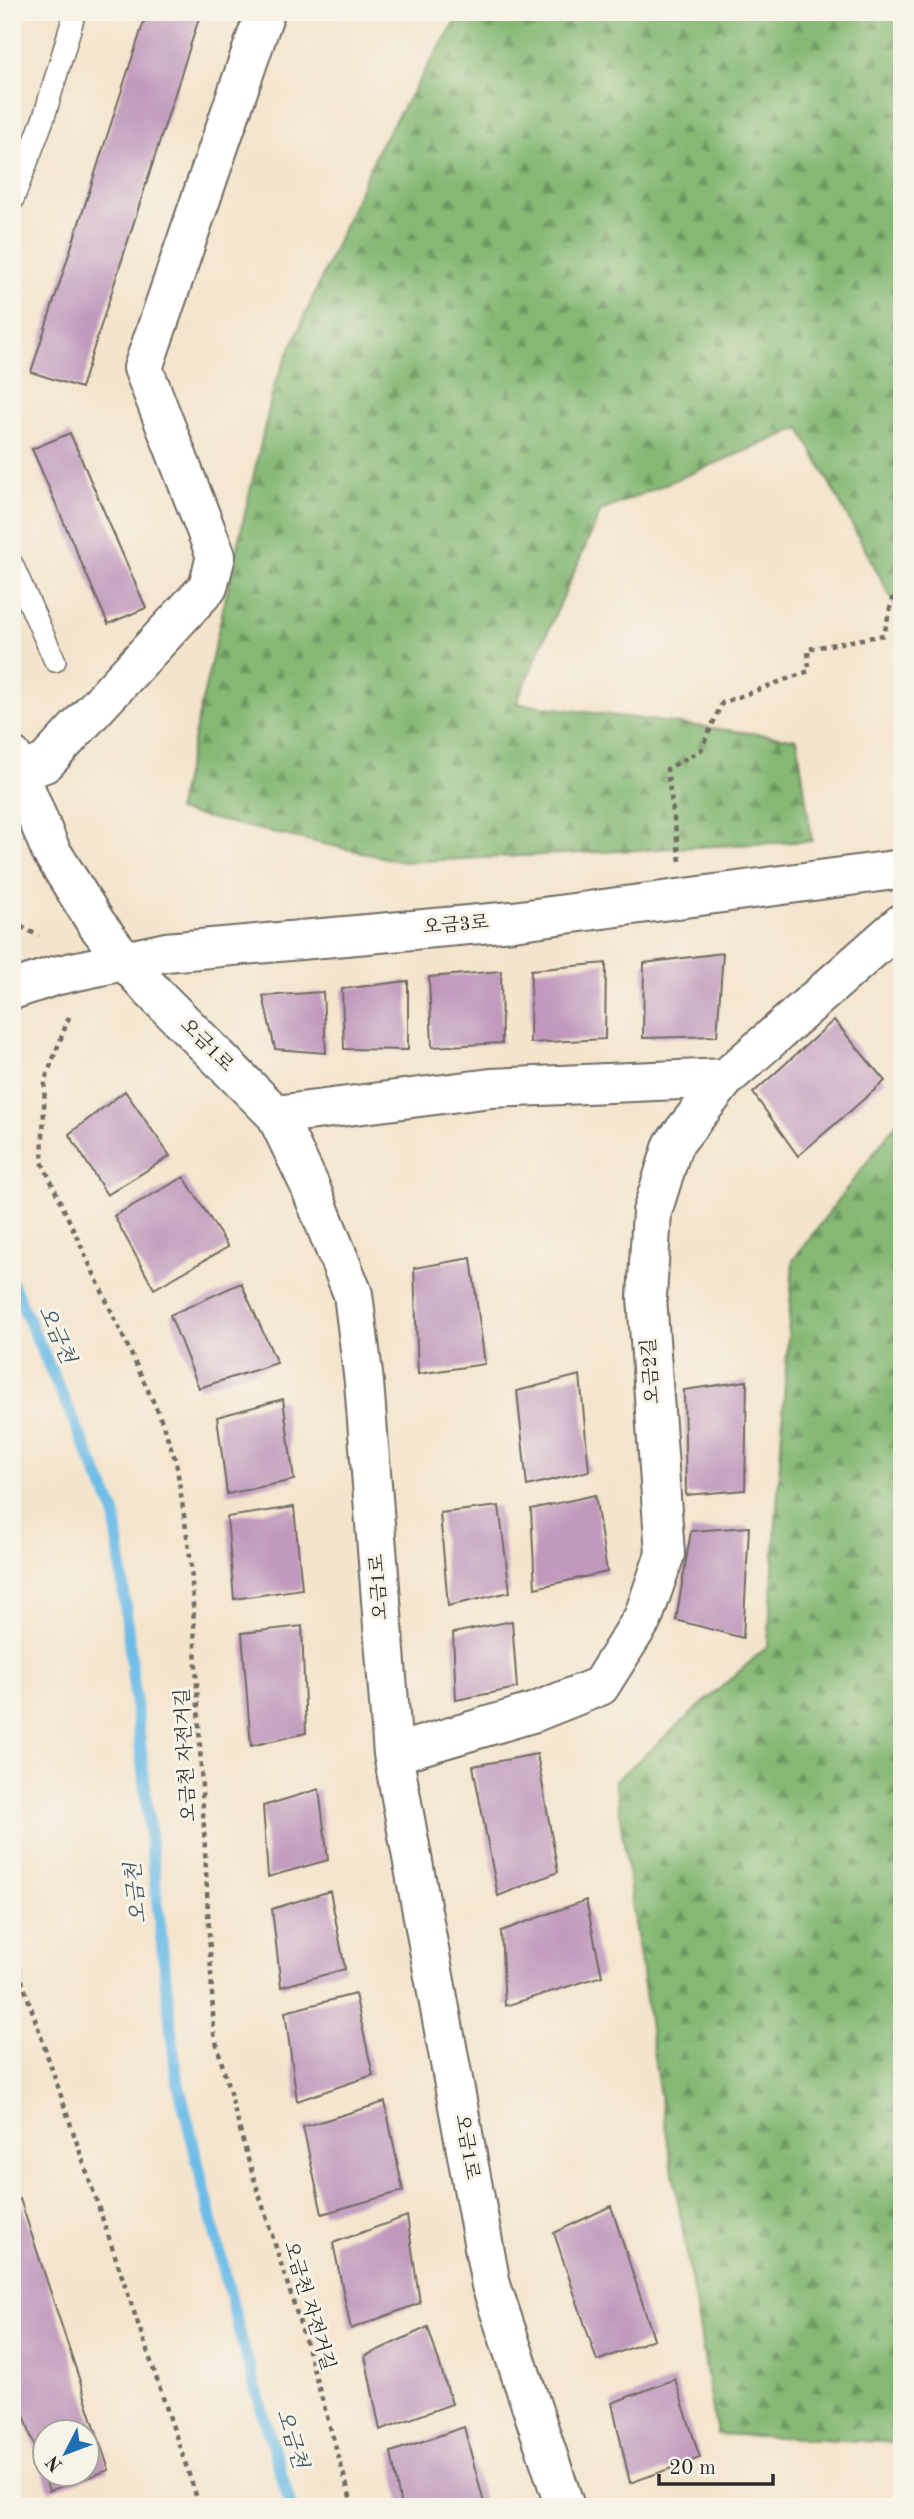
<svg xmlns="http://www.w3.org/2000/svg" width="914" height="2519" font-family="'Old Standard TT','Noto Serif KR',serif">
  <style>
    .forest { fill: url(#forest-firs); stroke: #58724f; stroke-width: 2 }
    .lines { fill: none; stroke-linecap: round; stroke-linejoin: round }
    .stream { stroke: #6dbce7; stroke-width: 12 }
    .building { fill: #c099bd; fill-rule: evenodd }
    .lane-casing { stroke: #716c63; stroke-width: 24 }
    .street-casing { stroke: #716c63; stroke-width: 42 }
    .path { stroke: #716c63; stroke-width: 4.5; stroke-dasharray: 5 5; stroke-linecap: butt }
    .lane { stroke: #fff; stroke-width: 21 }
    .street { stroke: #fff; stroke-width: 38 }
    .labels { text-anchor: middle; dominant-baseline: central; stroke-width: 6; stroke-linejoin: round; paint-order: stroke }
    .street-label { font-size: 19px; fill: #2b2b2b; stroke: #f7f3e8 }
    .water-label { font-size: 21px; font-style: italic; fill: #3f5663; stroke: #f7f3e8 }
  </style>
  <defs>
    <pattern id="forest-firs" width="22" height="20" patternUnits="userSpaceOnUse" patternTransform="scale(1.75)"><rect width="22" height="20" fill="#84b873"/><path d="M5 1l3.5 6h-7zM16 11l3.5 6h-7z" fill="#6c965f"/></pattern>
  </defs>
  <rect width="100%" height="100%" fill="#f7f3e8"/>
  <filter id="ink" filterUnits="userSpaceOnUse"><feTurbulence type="fractalNoise" baseFrequency=".0143" numOctaves="2"/><feDisplacementMap in="SourceGraphic" scale="14" xChannelSelector="R" yChannelSelector="G"/><feConvolveMatrix kernelMatrix="1 2 1 2 8 2 1 2 1" color-interpolation-filters="sRGB"/></filter>
  <filter id="wash" filterUnits="userSpaceOnUse"><feTurbulence type="fractalNoise" baseFrequency=".00686" numOctaves="4" result="noise"/><feDisplacementMap in="SourceGraphic" scale="28" xChannelSelector="R" yChannelSelector="G"/><feGaussianBlur stdDeviation="1.57" result="paint"/><feColorMatrix in="noise" values="0 0 0 0 0 0 0 0 0 0 0 0 0 0 0 0 0 1.4 0 .05"/><feComposite in="paint" operator="in"/></filter>
  <g filter="url(#wash)">
    <rect width="100%" height="100%" fill="#f4e4cc"/>
    <path class="forest" d="M461,12H902V618L800,428L601,511L516,703L797,739L812,841L404,862L177,811L274,386L379,147Z
      M901,1117L902,2443L717,2434L656,2071L615,1781L768,1646L793,1260Z"/>
    <g class="lines">
      <path class="stream" d="M12,1283L115,1513L176,2074L242,2343L291,2507"/>
    </g>
    <g id="blocks">
      <path class="building" d="M12,12L21,13L13,39H12Z
        M147,12H201L81,388L31,372Z
        M70,433L146,608L108,624L32,449Z
        M723,953L717,1036L643,1038L644,963Z
        M606,963L605,1039L530,1043L531,970Z
        M501,971L502,1043L432,1047L429,977Z
        M408,981V1050L344,1049L342,989Z
        M323,992L326,1053L275,1049L263,996Z
        M834,1020L885,1081L798,1156L753,1093Z
        M125,1091L170,1156L107,1195L69,1134Z
        M184,1177L228,1247L154,1289L114,1216Z
        M471,1258L485,1364L418,1374L414,1268Z
        M241,1283L277,1363L199,1388L170,1315Z
        M580,1375L589,1471L527,1486L517,1391Z
        M747,1381L745,1490L686,1495L684,1390Z
        M283,1399L294,1480L227,1494L217,1417Z
        M595,1495L607,1572L535,1588L531,1509Z
        M499,1506L510,1592L448,1606L440,1513Z
        M294,1507L302,1589L234,1599L227,1517Z
        M749,1527L743,1638L676,1620L691,1531Z
        M512,1621L517,1688L456,1700L453,1633Z
        M302,1626L306,1733L251,1746L242,1633Z
        M537,1754L558,1872L498,1896L473,1766Z
        M319,1789L328,1860L268,1877L263,1806Z
        M330,1891L345,1969L281,1987L272,1909Z
        M586,1900L602,1976L505,2006L501,1931Z
        M355,1994L373,2075L297,2101L285,2012Z
        M385,2102L403,2191L322,2214L303,2127Z
        M20,2199L109,2470L49,2491L12,2378V2203ZM46,2432H88V2474H46Z
        M611,2206L654,2339L597,2361L554,2233Z
        M407,2216L420,2303L351,2329L333,2243Z
        M428,2327L452,2404L380,2430L365,2356Z
        M675,2379L700,2458L630,2483L612,2403Z
        M464,2427L485,2507H401L391,2452Z"/>
    </g>
  </g>
  <g filter="url(#ink)">
    <use href="#blocks" fill-opacity="0" stroke="#716c63" stroke-width="2"/>
    <g class="lines">
      <defs>
        <path id="lane" d="M12,202L44,117L75,12
          M12,564L55,661"/>
        <path id="street" d="M12,756L51,851L96,923L125,961L155,994L276,1115L309,1184L353,1294L364,1382L393,1754L491,2285L565,2507
          M19,772L45,763L208,587L216,556L143,368L265,12
          M12,990L54,976L166,952L513,921L902,869
          M276,1115L491,1088L726,1078
          M393,1754L535,1712L600,1686L643,1618L665,1554L647,1297L652,1212L673,1145L726,1078L902,923"/>
      </defs>
      <use href="#lane" class="lane-casing"/>
      <use href="#street" class="street-casing"/>
      <path class="path" d="M680,861L667,769L701,750L722,703L809,671L808,649L884,635L892,599L902,596
        M12,922L39,936
        M69,1017L45,1080L42,1162L159,1414L176,1461L191,1563L214,2034L247,2156L303,2333L353,2507
        M12,1951L200,2507"/>
      <use href="#lane" class="lane"/>
      <use href="#street" class="street"/>
    </g>
  </g>
  <g class="labels">
    <g class="street-label">
      <text transform="translate(456 926) rotate(-5)">오금3로</text>
      <text transform="translate(206 1046) rotate(45)">오금1로</text>
      <text transform="translate(652 1371) rotate(-94)">오금2길</text>
      <text transform="translate(380 1587) rotate(-94)">오금1로</text>
      <text transform="translate(187 1755) rotate(-93)">오금천 자전거길</text>
      <text transform="translate(466 2147) rotate(80)">오금1로</text>
      <text transform="translate(308 2306) rotate(73)">오금천 자전거길</text>
    </g>
    <g class="water-label">
      <text transform="translate(56 1335) rotate(66)">오금천</text>
      <text transform="translate(137 1893) rotate(-96)">오금천</text>
      <text transform="translate(291 2439) rotate(73)">오금천</text>
    </g>
  </g>
  <rect width="914" height="2519" fill="none" stroke="#f7f3e8" stroke-width="42"/>
  <g transform="translate(66 2453) rotate(228)"><circle r="33" fill="#f7f3e8" stroke="#a5a39c" stroke-width="2"/>
  <path d="M0-5L12 26L0 18L-12 26Z" fill="#1f6fb2"/>
  <text y="-10" font-size="19" font-weight="bold" text-anchor="middle" fill="#2b2b2b">N</text>
  </g>
  <path d="M659 2474v10h114v-10" fill="none" stroke="#2b2b2b" stroke-width="3.5"/>
  <text x="669" y="2474" font-size="21" fill="#2b2b2b" stroke="#f7f3e8" stroke-width="5" paint-order="stroke">20 m</text>
</svg>
